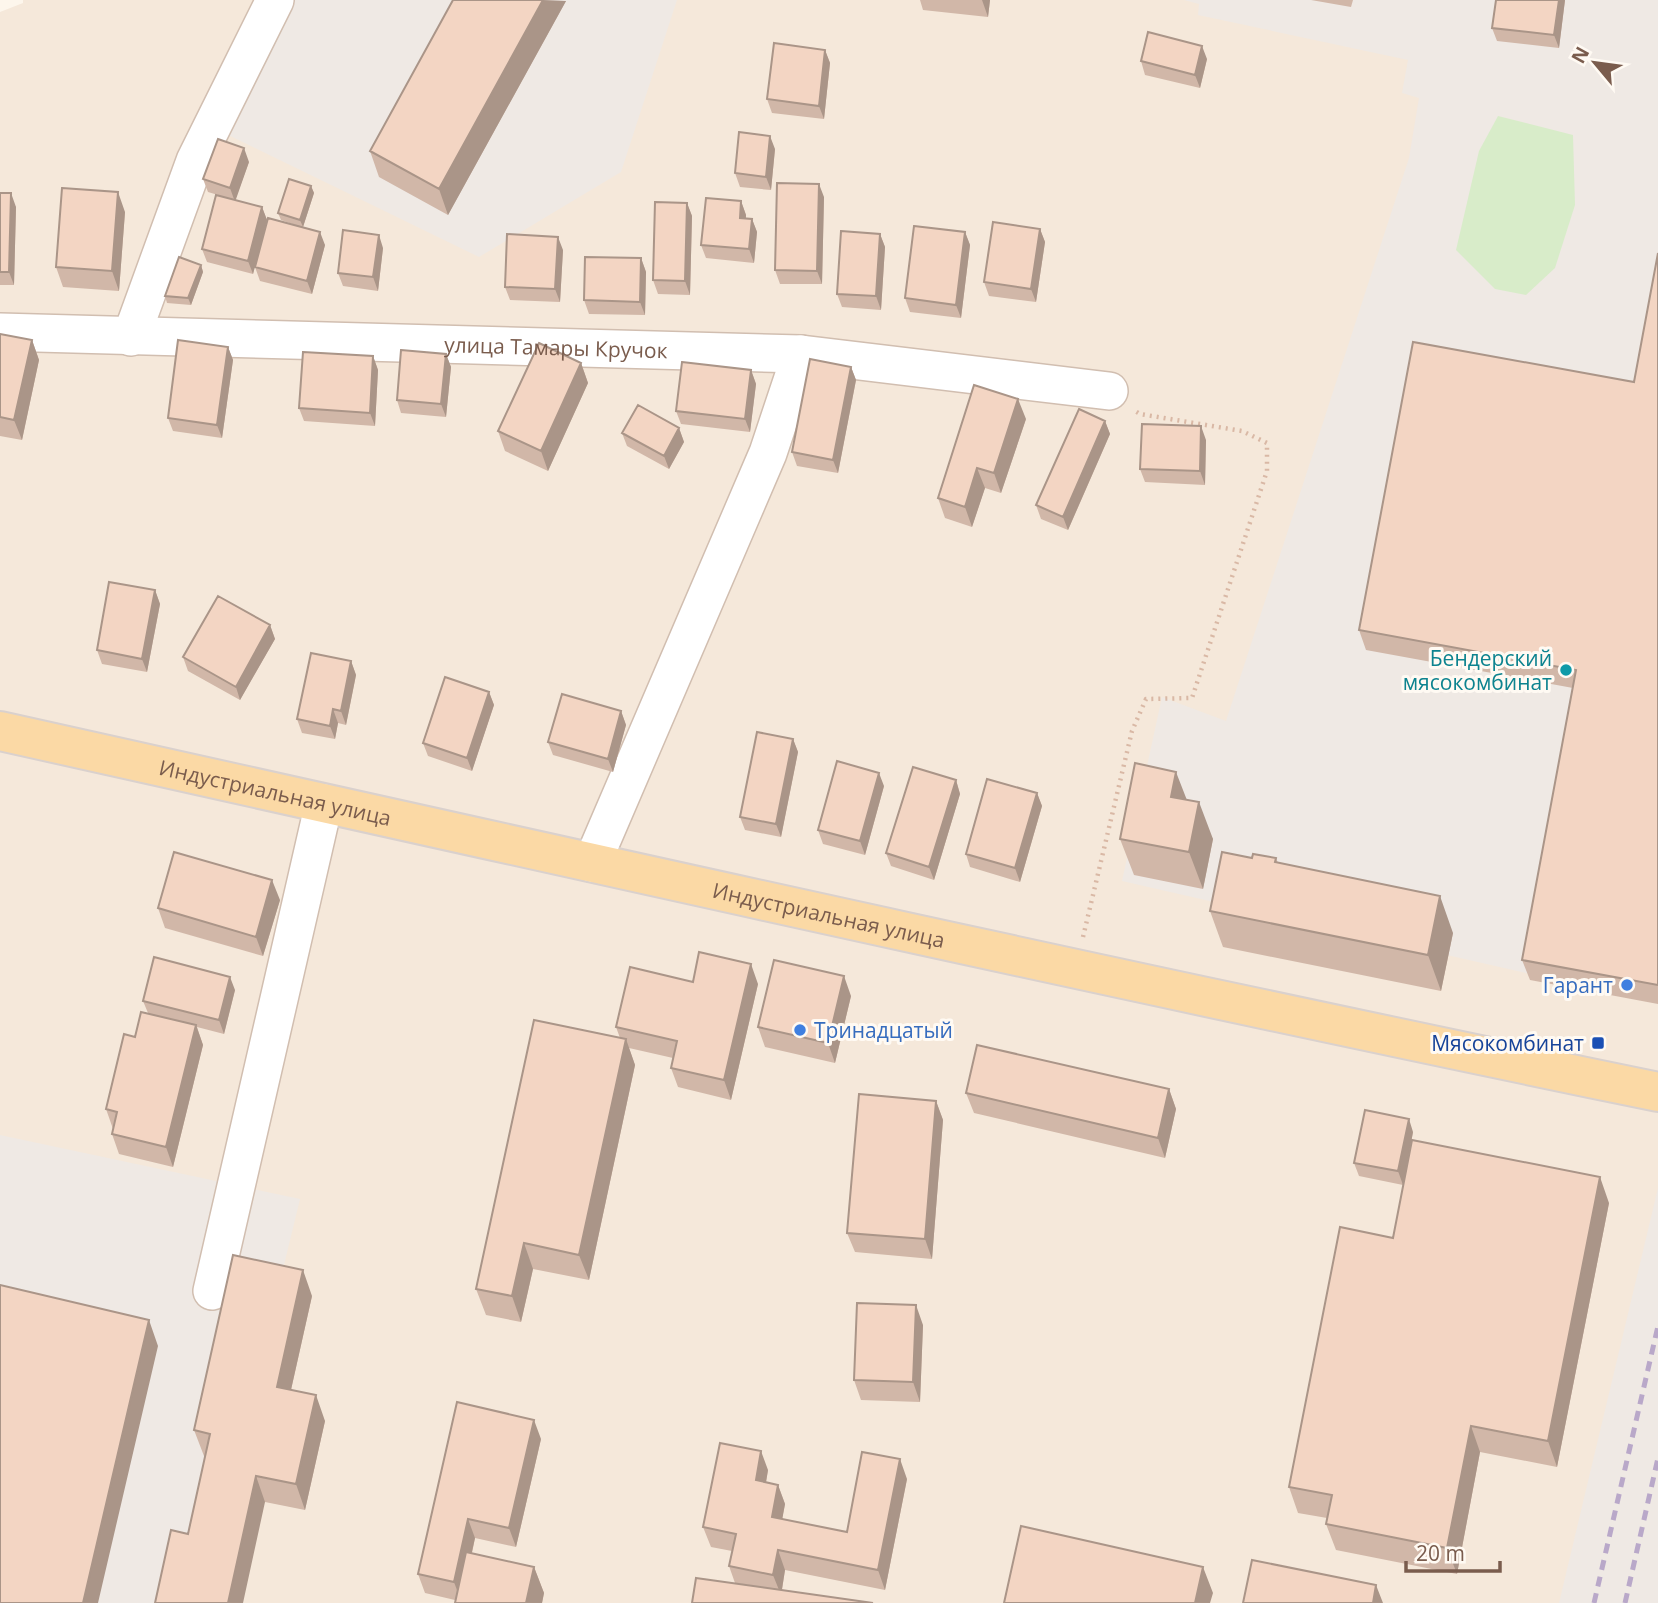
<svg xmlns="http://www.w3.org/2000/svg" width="1658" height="1603" font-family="'Open Sans',sans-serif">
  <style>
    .residential { fill: #f5e8da }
    .industrial { fill: #efe9e4 }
    .green { fill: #d8ecc9 }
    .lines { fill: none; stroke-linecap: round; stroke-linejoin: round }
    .minor-casing { stroke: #d1beb0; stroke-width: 40 }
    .major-casing { stroke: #dad1cd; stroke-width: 42 }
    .path { stroke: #d9b8a5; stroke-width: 4.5; stroke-dasharray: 2 5; stroke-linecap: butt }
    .minor { stroke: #fff; stroke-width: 37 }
    .major { stroke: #fbd9a5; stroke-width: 38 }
    .rail { stroke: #b9a8c9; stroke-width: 5; stroke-dasharray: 10 7; stroke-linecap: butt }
    .wall { fill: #d1b7a8 }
    .shaded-wall { fill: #aa9588 }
    .building { fill: #f3d5c3; stroke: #aa9588; stroke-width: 2 }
    .culture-dot { fill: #0f9aa8; stroke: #fffaf3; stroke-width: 2.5 }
    .shop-dot { fill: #3f7fe0; stroke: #fffaf3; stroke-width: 2.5 }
    .transit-dot { fill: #1a4fb4; stroke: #fffaf3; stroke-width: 2.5 }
    .labels { text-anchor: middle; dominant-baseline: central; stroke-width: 6; stroke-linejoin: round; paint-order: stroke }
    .street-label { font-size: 21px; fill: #7a5c4d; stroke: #fffaf3 }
    .culture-label { font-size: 21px; fill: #0d838f; stroke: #fffaf3; text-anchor: end }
    .shop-label { font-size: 21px; fill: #366cbe; stroke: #fffaf3; text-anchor: end }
    .transit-label { font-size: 21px; fill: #164399; stroke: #fffaf3; text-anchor: end }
  </style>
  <rect width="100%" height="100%" fill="#fdf6ec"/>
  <path class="residential" d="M23,0H1658V1603H0V12L23,3Z"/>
  <path class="industrial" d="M294,0H677L621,172L479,257L220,131Z
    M1184,0H1658V1003L1122,881L1162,697L1226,721L1409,158L1419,98L1402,93L1408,60L1198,15L1199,4Z
    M0,1135L300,1199L202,1603H0Z
    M1658,1188V1603H1559Z"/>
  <path class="green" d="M1498,116L1573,135L1575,205L1555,268L1526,295L1495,289L1456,250L1479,151Z"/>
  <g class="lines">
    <defs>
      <g id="minor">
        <path id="s1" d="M0,332L801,354L1109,391"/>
        <path d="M131,337L195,161L275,0"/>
        <path d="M592,863L768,453L801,354"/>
        <path d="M212,1291L324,803"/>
      </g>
      <g id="major">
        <path id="s2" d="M0,731C552,854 1104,978 1658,1092"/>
      </g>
    </defs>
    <use href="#minor" class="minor-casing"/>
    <use href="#major" class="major-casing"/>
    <path class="path" d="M1083,937L1132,731L1146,699L1192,698L1267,471V443L1242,431L1140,414L1135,411"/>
    <use href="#minor" class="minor"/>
    <use href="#major" class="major"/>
    <path class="rail" d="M1594,1603L1658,1326
      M1625,1603L1658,1458"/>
  </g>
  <path class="wall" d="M453,0L566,1L448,215L379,177L370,151Z
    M920,0H990L988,17L923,10Z
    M1311,0H1353L1351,7Z
    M1565,0L1559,48L1497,41L1492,28Z
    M825,50L830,63L824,119L772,113L767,99Z
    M1207,59L1200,88L1145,75L1141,61Z
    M775,149L771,190L740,187L735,173Z
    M249,162L235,200L262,207L267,220L253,274L207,262L202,249L218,195L208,192L203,179Z
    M311,186L314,193L303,227L325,245L312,294L260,281L255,267L295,225L281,220L278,213Z
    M0,193L16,207L14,285H0Z
    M824,197L822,284H780L775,270Z
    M741,201L746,215V218L752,219L757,232L754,263L706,258L701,245Z
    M687,203L692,216L690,295L658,294L653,280Z
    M125,212L119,291L63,287L56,267Z
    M1040,229L1045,242L1036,302L989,296L984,282Z
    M965,232L970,245L961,318L910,312L905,298Z
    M880,234L885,247L881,310L842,307L837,294Z
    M383,248L378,291L343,286L338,273Z
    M563,250L560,302L510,300L505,287Z
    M1658,253V1004L1530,980L1522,960L1573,688L1366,650L1359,630L1634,382Z
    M641,258L646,272L645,315L589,314L584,300Z
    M201,265L203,272L191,305L167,303L165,296Z
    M0,334L32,340L39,360L22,440L0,436Z
    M228,347L233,360L222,438L173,431L168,418Z
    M446,354L451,367L446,417L401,413L397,400Z
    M373,356L378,370L375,426L304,421L299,408Z
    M581,363L588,383L548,471L505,451L498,431Z
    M851,367L856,380L838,473L797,466L792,452Z
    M751,370L756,384L750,432L681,424L676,411Z
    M1026,419L1001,493L985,488L972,527L945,518L938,498Z
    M1105,421L1110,434L1068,530L1041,519L1036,505Z
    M679,428L684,442L669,469L627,446L622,433Z
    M1206,440L1205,485L1145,482L1140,469Z
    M155,590L160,604L147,672L102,664L97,650Z
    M270,625L275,639L240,700L188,671L183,657Z
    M351,661L356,675L346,725L338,723L335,739L302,733L297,719Z
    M489,692L494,705L472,771L428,756L423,743Z
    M621,711L626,725L613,772L553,755L548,742Z
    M793,739L798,752L781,837L745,830L740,817Z
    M956,780L960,794L934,880L891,866L886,853Z
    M884,786L865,855L823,844L818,830Z
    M1037,793L1042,806L1020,882L970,867L966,854Z
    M1187,800L1213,839L1203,889L1134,875L1120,839Z
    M1252,858H1276L1278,863L1453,933L1441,991L1223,947L1210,911Z
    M280,900L263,956L165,928L158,908Z
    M693,982L758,984L731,1100L678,1087L671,1068L673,1058L629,1048L635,1065L589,1280L533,1269L521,1322L486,1315L476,1289L620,1038L616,1027Z
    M235,990L224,1034L197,1027L203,1045L173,1167L119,1154L112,1134L113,1129L106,1109L135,1037L148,1013L143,1001Z
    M851,996L835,1063L765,1047L758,1027Z
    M1169,1089L1176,1109L1165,1158L974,1113L966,1093Z
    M936,1101L943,1120L932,1259L855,1252L847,1233Z
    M1413,1132L1403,1185L1359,1176L1354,1163Z
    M1609,1203L1557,1467L1480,1452L1457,1574L1336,1550L1326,1524L1327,1518L1298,1513L1289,1487L1393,1238Z
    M312,1296L291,1390L325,1421L305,1510L265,1502L188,1534L205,1456H204L194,1430Z
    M923,1325L920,1402L861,1400L854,1380Z
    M541,1439L516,1547L475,1538L472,1553L534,1567L544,1593L542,1603H455V1600L425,1593L418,1574Z
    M768,1470L766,1482L778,1485L785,1504L782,1519L847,1532L907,1479L885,1590L785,1570L782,1590L735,1583L729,1566L732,1551L711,1547L703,1527Z"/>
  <path class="shaded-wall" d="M543,0L566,1L448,215L439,189Z
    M982,0H990L988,17Z
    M1559,0H1565L1559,48L1554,35Z
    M1202,46L1207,59L1200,88L1195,75Z
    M825,50L830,63L824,119L819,106Z
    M770,136L775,149L771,190L766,177Z
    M244,148L249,162L235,202L230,188Z
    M819,184L824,197L822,284L817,271Z
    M311,186L314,193L303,227L300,220Z
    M118,192L125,212L119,291L112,271Z
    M11,193L16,207L14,285L9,272Z
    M741,201L746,215L745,231L740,218Z
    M687,203L692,216L690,295L685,281Z
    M262,207L267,220L253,274L248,261Z
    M752,219L757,232L754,263L749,249Z
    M1040,229L1045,242L1036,302L1031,289Z
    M320,232L325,245L312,294L307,281Z
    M965,232L970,245L961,318L956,305Z
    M880,234L885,247L881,310L876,296Z
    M379,235L383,248L378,291L373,277Z
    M558,237L563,250L560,302L555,289Z
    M641,258L646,272L645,315L640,302Z
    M201,265L203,272L191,305L188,298Z
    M32,340L39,360L22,440L14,420Z
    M228,347L233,360L222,438L217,425Z
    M446,354L451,367L446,417L441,404Z
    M373,356L378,370L375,426L370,413Z
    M581,363L588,383L548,471L541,451Z
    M851,367L856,380L838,473L833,460Z
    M751,370L756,384L750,432L745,419Z
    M1018,399L1026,419L1001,493L994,473Z
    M1105,421L1110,434L1068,530L1063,517Z
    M1201,426L1206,440L1205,485L1200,471Z
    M679,428L684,442L669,469L664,456Z
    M977,468L985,488L972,527L965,507Z
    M155,590L160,604L147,672L142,659Z
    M270,625L275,639L240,700L236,687Z
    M351,661L356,675L346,725L341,711Z
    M489,692L494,705L472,771L467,758Z
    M333,709L338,723L335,739L330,726Z
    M621,711L626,725L613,772L608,759Z
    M793,739L798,752L781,837L776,824Z
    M1176,772L1190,808L1171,797Z
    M879,773L884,786L865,855L860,841Z
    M956,780L960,794L934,880L929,867Z
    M1037,793L1042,806L1020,882L1015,868Z
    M1199,802L1213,839L1203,889L1189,852Z
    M272,880L280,900L263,956L256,937Z
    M1440,896L1453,933L1441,991L1428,955Z
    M751,964L758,984L731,1100L724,1080Z
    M844,976L851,996L835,1063L828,1043Z
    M230,977L235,990L224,1034L219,1020Z
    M196,1025L203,1045L173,1167L166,1147Z
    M626,1039L635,1065L589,1280L579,1255Z
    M1169,1089L1176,1109L1165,1158L1158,1138Z
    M936,1101L943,1120L932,1259L925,1239Z
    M1409,1119L1413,1132L1403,1185L1398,1171Z
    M1600,1177L1609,1203L1557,1467L1548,1441Z
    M524,1243L533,1269L521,1322L512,1296Z
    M303,1270L312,1296L286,1412L277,1387Z
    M916,1305L923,1325L920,1402L913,1382Z
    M149,1320L158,1346L98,1603H83Z
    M316,1395L325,1421L305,1510L296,1484Z
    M534,1420L541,1439L516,1547L509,1528Z
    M1471,1426L1480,1452L1457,1574L1447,1548Z
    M761,1451L768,1470L763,1500L756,1480Z
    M900,1459L907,1479L885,1590L878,1570Z
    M256,1476L265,1502L243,1603H228Z
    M778,1485L785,1504L779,1537L772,1517Z
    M468,1519L475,1538L461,1601L454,1582Z
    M778,1550L785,1570L781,1595L773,1575Z
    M534,1567L544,1593L542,1603H526Z
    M1203,1567L1213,1593L1210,1603H1195Z
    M1376,1585L1383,1603H1373Z"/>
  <path class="building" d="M453,0H543L439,189L370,151Z
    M1496,0H1559L1554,35L1492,28Z
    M1148,32L1202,46L1195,75L1141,61Z
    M774,43L825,50L819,106L767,99Z
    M739,132L770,136L766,177L735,173Z
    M218,139L244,148L230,188L203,179Z
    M289,179L311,186L300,220L278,213Z
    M777,183L819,184L817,271L775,270Z
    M62,188L118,192L112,271L56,267Z
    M0,193H11L9,272H0Z
    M216,195L262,207L248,261L202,249Z
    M706,198L741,201L740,218L752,219L749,249L701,245Z
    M655,202L687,203L685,281L653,280Z
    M268,218L320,232L307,281L255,267Z
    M993,222L1040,229L1031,289L984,282Z
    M914,226L965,232L956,305L905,298Z
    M343,230L379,235L373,277L338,273Z
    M841,231L880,234L876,296L837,294Z
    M507,234L558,237L555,289L505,287Z
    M1658,253V985L1522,960L1576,670L1359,630L1413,342L1634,382Z
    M179,257L201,265L188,298L165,296Z
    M585,257L641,258L640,302L584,300Z
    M0,334L32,340L14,420L0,417Z
    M178,340L228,347L217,425L168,418Z
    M539,343L581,363L541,451L498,431Z
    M401,350L446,354L441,404L397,400Z
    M303,352L373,356L370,413L299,408Z
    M810,359L851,367L833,460L792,452Z
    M682,362L751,370L745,419L676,411Z
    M974,385L1018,399L994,473L977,468L965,507L938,498Z
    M638,405L679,428L664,456L622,433Z
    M1079,409L1105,421L1063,517L1036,505Z
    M1142,424L1201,426L1200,471L1140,469Z
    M109,582L155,590L142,659L97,650Z
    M218,596L270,625L236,687L183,657Z
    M311,653L351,661L341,711L333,709L330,726L297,719Z
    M445,677L489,692L467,758L423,743Z
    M562,694L621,711L608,759L548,742Z
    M757,732L793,739L776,824L740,817Z
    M837,761L879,773L860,841L818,830Z
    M1135,763L1176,772L1171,797L1199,802L1189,852L1120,839Z
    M913,767L956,780L929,867L886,853Z
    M987,779L1037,793L1015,868L966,854Z
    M174,852L272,880L256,937L158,908Z
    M1222,852L1252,858L1253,854L1276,858L1275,862L1440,896L1428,955L1210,911Z
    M699,952L751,964L724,1080L671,1068L677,1041L616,1027L630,967L693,982Z
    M154,957L230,977L219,1020L143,1001Z
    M774,960L844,976L828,1043L758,1027Z
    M141,1012L196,1025L166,1147L112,1134L117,1112L106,1109L124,1034L135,1037Z
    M534,1020L626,1039L579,1255L524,1243L512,1296L476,1289Z
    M977,1045L1169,1089L1158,1138L966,1093Z
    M859,1094L936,1101L925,1239L847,1233Z
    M1365,1110L1409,1119L1398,1171L1354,1163Z
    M1412,1140L1600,1177L1548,1441L1471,1426L1447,1548L1326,1524L1332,1495L1289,1487L1340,1227L1393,1238Z
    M233,1255L303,1270L277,1387L316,1395L296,1484L256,1476L228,1603H155L171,1530L188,1534L210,1434L194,1430Z
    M0,1285L149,1320L83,1603H0Z
    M857,1303L916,1305L913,1382L854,1380Z
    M457,1402L534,1420L509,1528L468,1519L454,1582L418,1574Z
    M720,1443L761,1451L756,1480L778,1485L772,1517L847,1532L862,1452L900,1459L878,1570L778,1550L773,1575L729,1566L736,1534L703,1527Z
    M1021,1526L1203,1567L1195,1603H1004Z
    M466,1552L534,1567L526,1603H455Z
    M1252,1560L1376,1585L1373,1603H1243Z
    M696,1578L873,1603H692Z"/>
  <circle class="culture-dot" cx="1566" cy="670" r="7"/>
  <g class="shop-dot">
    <circle cx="1627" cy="985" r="7"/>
    <circle cx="800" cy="1030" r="7"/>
  </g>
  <rect class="transit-dot" x="1591" y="1036" width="14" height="14" rx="3.5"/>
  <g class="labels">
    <g class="street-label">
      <text stroke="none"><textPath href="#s1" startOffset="556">улица Тамары Кручок</textPath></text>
      <text stroke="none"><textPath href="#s2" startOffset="282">Индустриальная улица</textPath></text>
      <text stroke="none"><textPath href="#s2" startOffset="849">Индустриальная улица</textPath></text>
    </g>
    <g class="culture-label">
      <text x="1552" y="658">Бендерский<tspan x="1552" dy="24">мясокомбинат</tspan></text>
    </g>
    <g class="shop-label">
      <text x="1613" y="985">Гарант</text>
      <text x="814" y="1030" text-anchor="start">Тринадцатый</text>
    </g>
    <g class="transit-label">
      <text x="1584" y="1043">Мясокомбинат</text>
    </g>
  </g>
  <g transform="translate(1595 63) rotate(299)" stroke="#fffaf3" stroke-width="5" paint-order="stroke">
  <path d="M0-5L12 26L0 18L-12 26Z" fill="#7a5c4d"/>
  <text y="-10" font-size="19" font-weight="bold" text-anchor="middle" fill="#7a5c4d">N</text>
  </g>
  <path d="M1406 1561v10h94v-10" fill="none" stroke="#7a5c4d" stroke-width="3.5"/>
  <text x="1416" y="1561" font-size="21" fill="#7a5c4d" stroke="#fffaf3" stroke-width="5" paint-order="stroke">20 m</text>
</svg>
